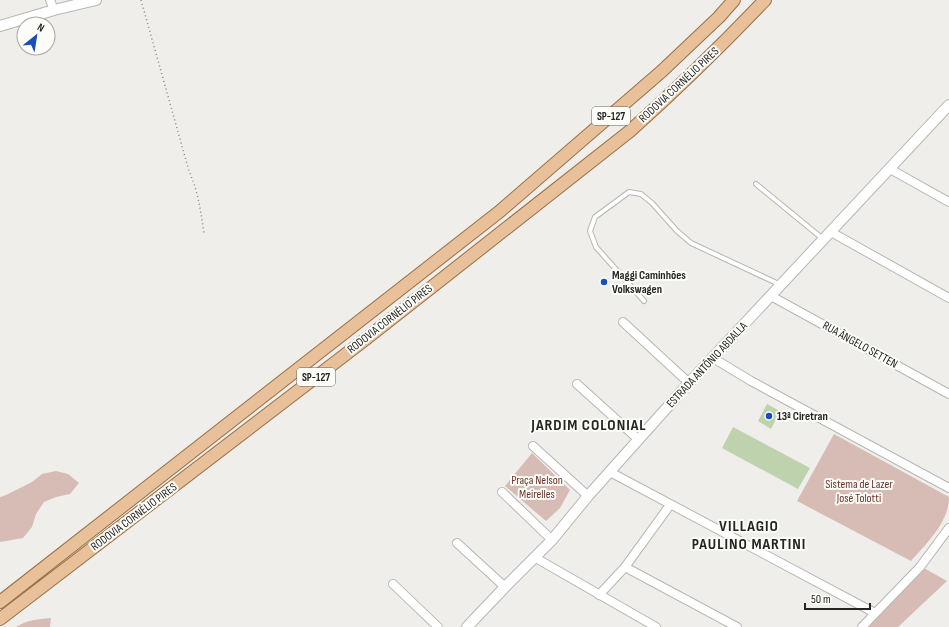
<svg xmlns="http://www.w3.org/2000/svg" width="949" height="627" font-family="'Sofia Sans Condensed',sans-serif">
  <style>
    .green { fill: #d7bbb5 }
    .building { fill: #bfd2ae }
    .lines { fill: none; stroke-linecap: round; stroke-linejoin: round }
    .service-casing { stroke: #b6b6b2; stroke-width: 6 }
    .minor-casing { stroke: #b6b6b2; stroke-width: 10 }
    .tertiary-casing { stroke: #b6b6b2; stroke-width: 12 }
    .primary-casing { stroke: #996f45; stroke-width: 14 }
    .path { stroke: #878684; stroke-width: 1.5; stroke-dasharray: 1 3; stroke-linecap: butt }
    .service { stroke: #fff; stroke-width: 4 }
    .minor { stroke: #fff; stroke-width: 8 }
    .tertiary { stroke: #fff; stroke-width: 10 }
    .primary { stroke: #e8c19a; stroke-width: 12 }
    .poi-dot { fill: #194dba; stroke: #fcfcf8; stroke-width: 1.5 }
    .labels { text-anchor: middle; dominant-baseline: central; stroke-width: 4; stroke-linejoin: round; paint-order: stroke }
    .shield { fill: #fcfcf8; stroke: #666664; stroke-width: 1 }
    .shield-label { font-size: 11px; font-weight: bold; fill: #252524 }
    .street-label { font-size: 12px; fill: #252524; stroke: #fcfcf8 }
    .poi-label { font-size: 12px; font-weight: bold; fill: #252524; stroke: #fcfcf8; text-anchor: start }
    .park-label { font-size: 12px; fill: #6b3229; stroke: #fcfcf8 }
    .district-label { font-size: 16px; font-weight: bold; letter-spacing: 1px; fill: #252524; stroke: #fcfcf8 }
  </style>
  <rect width="100%" height="100%" fill="#efeeeb"/>
  <path class="green" d="M834,434L949,497C949,522 927,543 911,561L797,501Z
    M532,453L570,490L560,508L546,521L505,486Z
    M56,471L68,474L79,483L70,494L56,497L44,502L36,514L32,527L23,538L0,542V497L6,495L32,482L42,474Z
    M922,567L947,581L898,627H866Z
    M51,618L50,627H16C27,620 39,619 51,618Z"/>
  <path class="building" d="M767,404L780,411L771,429L758,421Z
    M733,427L810,468L798,489L722,448Z"/>
  <g class="lines">
    <defs>
      <path id="service" d="M756,184L823,239
        M644,301L596,247L590,231L595,217L629,192L641,194L652,203L677,231L691,243L781,285"/>
      <path id="minor" d="M50,0L54,10
        M890,169L949,202
        M831,232L949,298
        M771,296L949,394
        M623,322L689,383
        M713,358L751,381L949,488
        M577,384L639,440
        M533,446L588,496
        M610,472L875,613
        M502,492L552,540
        M457,543L505,587
        M534,557L656,627
        M625,567L737,627
        M393,584L438,627
        M599,595L625,567L670,505
        M862,627L920,567L949,528"/>
      <path id="tertiary" d="M0,26L54,10L96,0
        M467,627L505,587L552,540L588,496L689,383L949,105"/>
      <path id="primary" d="M0,602L499,212L662,71L719,17L734,0
        M0,619L367,338L630,131C677,89 722,45 765,0"/>
    </defs>
    <use href="#service" class="service-casing"/>
    <use href="#minor" class="minor-casing"/>
    <use href="#tertiary" class="tertiary-casing"/>
    <use href="#primary" class="primary-casing"/>
    <path class="path" d="M141,0L189,171C198,191 201,212 204,234"/>
    <use href="#service" class="service"/>
    <use href="#minor" class="minor"/>
    <use href="#tertiary" class="tertiary"/>
    <use href="#primary" class="primary"/>
  </g>
  <g class="poi-dot">
    <circle cx="604" cy="282" r="4"/>
    <circle cx="769" cy="416" r="4"/>
  </g>
  <g class="labels">
    <g class="shield">
      <rect x="592" y="107" width="38" height="18" rx="3"/>
      <rect x="297" y="368" width="38" height="18" rx="3"/>
    </g>
    <g class="shield-label">
      <text x="611" y="116">SP-127</text>
      <text x="316" y="377">SP-127</text>
    </g>
    <g class="street-label">
      <text transform="translate(679 85) rotate(-43)">RODOVIA CORNÉLIO PIRES</text>
      <text transform="translate(390 319) rotate(-38)">RODOVIA CORNÉLIO PIRES</text>
      <text transform="translate(860 345) rotate(29)">RUA ÂNGELO SETTEN</text>
      <text transform="translate(707 365) rotate(-47)">ESTRADA ANTÔNIO ABDALLA</text>
      <text transform="translate(134 517) rotate(-37)">RODOVIA CORNÉLIO PIRES</text>
    </g>
    <g class="poi-label">
      <text x="612" y="275">Maggi Caminhões<tspan x="612" dy="14">Volkswagen</tspan></text>
      <text x="777" y="416">13ª Ciretran</text>
    </g>
    <g class="park-label">
      <text x="537" y="480">Praça Nelson<tspan x="537" dy="14">Meirelles</tspan></text>
      <text x="859" y="484">Sistema de Lazer<tspan x="859" dy="14">José Tolotti</tspan></text>
    </g>
    <g class="district-label">
      <text x="589" y="425">JARDIM COLONIAL</text>
      <text x="749" y="526">VILLAGIO<tspan x="749" dy="18">PAULINO MARTINI</tspan></text>
    </g>
  </g>
  <g transform="translate(36 36) rotate(30)"><circle r="19" fill="#fcfcf8" stroke="#a6a6a3"/>
  <path d="M0-3L7 15L0 10L-7 15Z" fill="#194dba"/>
  <text y="-6" font-size="11" font-weight="bold" text-anchor="middle" fill="#252524">N</text>
  </g>
  <path d="M805 603v6h65v-6" fill="none" stroke="#252524" stroke-width="2"/>
  <text x="811" y="603" font-size="12" fill="#252524" stroke="#fcfcf8" stroke-width="3" paint-order="stroke">50 m</text>
</svg>
